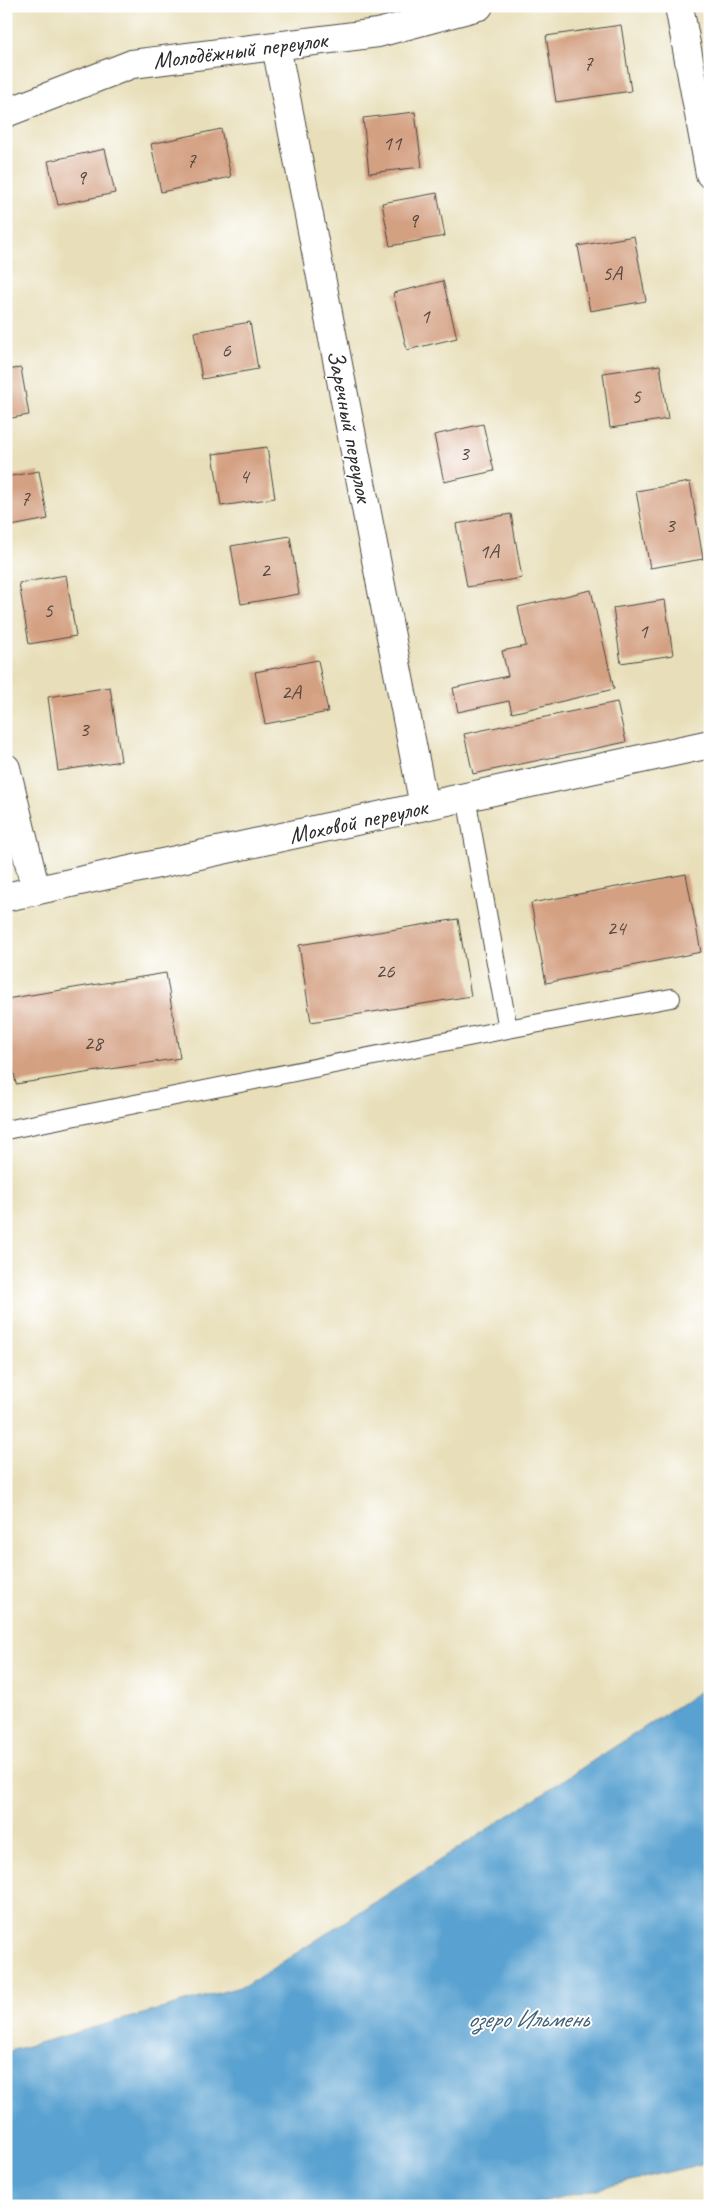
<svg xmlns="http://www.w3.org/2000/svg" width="716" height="2212" font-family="Caveat,sans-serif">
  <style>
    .water { fill: #59a1d0; stroke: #42667e }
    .building { fill: #d4a082 }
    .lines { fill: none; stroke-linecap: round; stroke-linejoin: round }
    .lane-casing { stroke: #474640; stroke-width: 20 }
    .street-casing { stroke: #474640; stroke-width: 30 }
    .lane { stroke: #fff; stroke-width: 18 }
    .street { stroke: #fff; stroke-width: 28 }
    .labels { text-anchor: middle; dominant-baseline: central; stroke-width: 4; stroke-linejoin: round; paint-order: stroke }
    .number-label { font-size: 21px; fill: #554841 }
    .street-label { font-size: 24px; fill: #2b2b2b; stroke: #fff }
    .water-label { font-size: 25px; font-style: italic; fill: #406075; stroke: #fff }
  </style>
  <rect width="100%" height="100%" fill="#fff"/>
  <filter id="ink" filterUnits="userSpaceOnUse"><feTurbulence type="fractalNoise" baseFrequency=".02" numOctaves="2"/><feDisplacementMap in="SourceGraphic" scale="10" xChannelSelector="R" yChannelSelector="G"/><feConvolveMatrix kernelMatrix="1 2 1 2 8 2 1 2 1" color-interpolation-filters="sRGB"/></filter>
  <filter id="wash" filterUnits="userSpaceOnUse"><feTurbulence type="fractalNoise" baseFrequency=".0096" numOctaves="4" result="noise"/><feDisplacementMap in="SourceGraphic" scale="20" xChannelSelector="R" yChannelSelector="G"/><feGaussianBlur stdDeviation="1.12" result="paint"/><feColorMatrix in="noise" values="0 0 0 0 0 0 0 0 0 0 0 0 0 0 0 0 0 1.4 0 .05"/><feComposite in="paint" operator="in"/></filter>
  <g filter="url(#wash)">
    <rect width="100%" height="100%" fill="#e8dfba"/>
    <path class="water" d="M710,1685V2162L525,2206H6V2052L247,1985Z"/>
    <g id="blocks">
      <path class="building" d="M621,25L631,91L556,102L546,36Z
        M415,112L422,167L369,173L363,118Z
        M221,129L231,177L161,192L151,144Z
        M105,149L115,193L58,205L48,161Z
        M437,193L445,236L390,246L382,203Z
        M634,236L646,301L590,311L578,246Z
        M443,281L457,338L407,350L393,293Z
        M250,322L258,369L202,379L194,332Z
        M660,365L668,419L610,428L603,373Z
        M21,368L29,415L6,419V370Z
        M483,424L494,471L444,482L434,435Z
        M267,447L275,498L221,506L213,454Z
        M39,471L48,519L6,527V477Z
        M690,482L703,559L650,568L636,491Z
        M511,514L522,578L467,587L456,524Z
        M290,536L299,594L241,604L231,546Z
        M66,575L76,636L29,644L19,583Z
        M591,590L614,689L512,713L509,701L458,712L453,688L508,676L502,651L526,646L518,607Z
        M665,600L673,655L621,663L613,608Z
        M318,660L328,712L265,724L255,672Z
        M110,687L121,761L58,771L48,697Z
        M617,702L626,742L473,774L464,734Z
        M686,874L701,952L546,983L531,903Z
        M458,919L471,996L311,1022L299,945Z
        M166,973L180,1058L16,1084L6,1028V999Z"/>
    </g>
  </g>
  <g filter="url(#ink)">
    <use href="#blocks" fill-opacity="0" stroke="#474640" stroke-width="1"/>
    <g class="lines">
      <defs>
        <path id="lane" d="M466,797L508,1029L671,998
          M6,1130L508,1029"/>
        <path id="street" d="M679,6L710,174
          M276,46L424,806
          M6,113L132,64L378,33L479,6
          M6,768L36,891
          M6,897L710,744"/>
      </defs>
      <use href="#lane" class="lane-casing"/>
      <use href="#street" class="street-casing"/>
      <use href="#lane" class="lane"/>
      <use href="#street" class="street"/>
    </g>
  </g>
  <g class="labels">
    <g class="number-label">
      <text x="588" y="63">7</text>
      <text x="392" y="143">11</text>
      <text x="191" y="160">7</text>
      <text x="81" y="177">9</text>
      <text x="413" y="220">9</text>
      <text x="612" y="273">5А</text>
      <text x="425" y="316">1</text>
      <text x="226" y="350">6</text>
      <text x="636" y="396">5</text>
      <text x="464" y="453">3</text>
      <text x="244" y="476">4</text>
      <text x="25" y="498">7</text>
      <text x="670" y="525">3</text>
      <text x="489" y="551">1А</text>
      <text x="265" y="570">2</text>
      <text x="48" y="610">5</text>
      <text x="643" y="631">1</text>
      <text x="291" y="692">2А</text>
      <text x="84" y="729">3</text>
      <text x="616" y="928">24</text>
      <text x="385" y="971">26</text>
      <text x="93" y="1043">28</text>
    </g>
    <g class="street-label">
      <text transform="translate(240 50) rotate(-7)">Молодёжный переулок</text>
      <text transform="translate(350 426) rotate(79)">Заречный переулок</text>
      <text transform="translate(358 821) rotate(-12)">Моховой переулок</text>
    </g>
    <g class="water-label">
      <text x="528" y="2019">озеро Ильмень</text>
    </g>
  </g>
  <rect width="716" height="2212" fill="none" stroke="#fff" stroke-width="25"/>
</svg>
